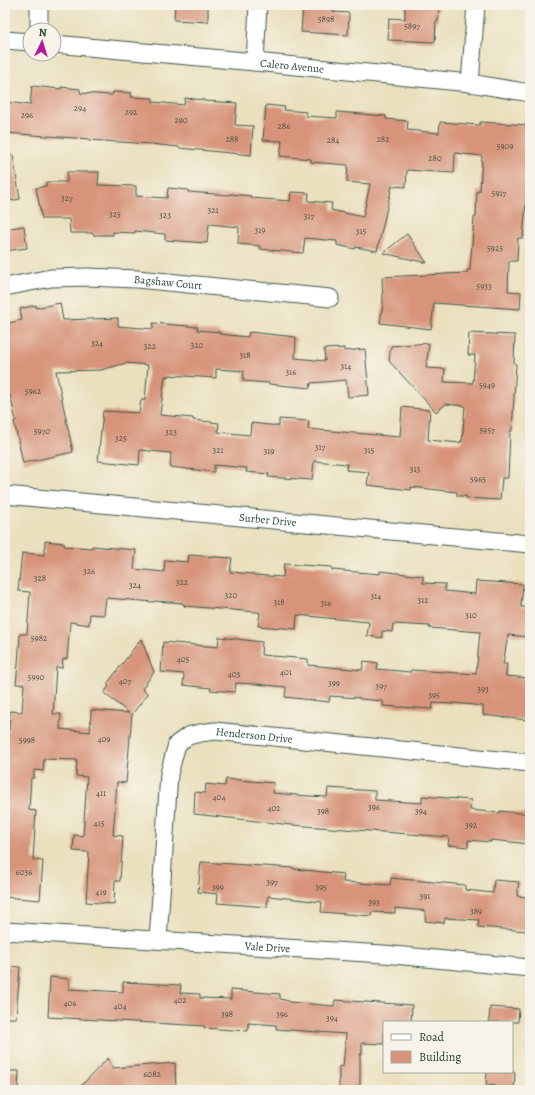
<svg xmlns="http://www.w3.org/2000/svg" width="535" height="1095" font-family="Alegreya,serif">
  <style>
    .building { fill: #d7947a }
    .lines { fill: none; stroke-linecap: round; stroke-linejoin: round }
    .minor-casing { stroke: #3d5549; stroke-width: 19 }
    .minor { stroke: #fff; stroke-width: 17 }
    .labels { text-anchor: middle; dominant-baseline: central; stroke-width: 3; stroke-linejoin: round; paint-order: stroke }
    .number-label { font-size: 9px; fill: #4d5346 }
    .street-label { font-size: 11px; fill: #1f3d34; stroke: #f7f3e8 }
  </style>
  <rect width="100%" height="100%" fill="#f7f3e8"/>
  <filter id="ink" filterUnits="userSpaceOnUse"><feTurbulence type="fractalNoise" baseFrequency=".025" numOctaves="2"/><feDisplacementMap in="SourceGraphic" scale="8" xChannelSelector="R" yChannelSelector="G"/><feConvolveMatrix kernelMatrix="1 2 1 2 8 2 1 2 1" color-interpolation-filters="sRGB"/></filter>
  <filter id="wash" filterUnits="userSpaceOnUse"><feTurbulence type="fractalNoise" baseFrequency=".012" numOctaves="4" result="noise"/><feDisplacementMap in="SourceGraphic" scale="16" xChannelSelector="R" yChannelSelector="G"/><feGaussianBlur stdDeviation="0.9" result="paint"/><feColorMatrix in="noise" values="0 0 0 0 0 0 0 0 0 0 0 0 0 0 0 0 0 1.4 0 .05"/><feComposite in="paint" operator="in"/></filter>
  <g filter="url(#wash)">
    <rect width="100%" height="100%" fill="#eae0be"/>
    <g id="blocks">
      <path class="building" d="M175,5H208V22L174,20Z
        M303,5H334L333,12L349,13L348,35L301,32Z
        M405,5H439L438,21H436L435,42L388,40L389,18L405,19Z
        M32,86L61,89V87L80,89V93L112,95L113,92L132,93L131,97L153,98V102L184,105L185,98L204,100V101L237,103L235,125L253,126L251,155L179,148V147L150,144L89,140V139L5,133V117L7,102L30,105Z
        M266,105L285,107L284,110L306,112V116L337,118V112L386,116V119L408,121L407,130L439,133L440,122L480,125V122L529,125L528,147L530,148V154L523,238H518L517,261H509L508,291L521,292L520,309L434,303L431,329L380,323L383,304L382,277L467,273V270H470L474,217H476L477,191H480L482,156L455,153L454,173L407,170L406,187L392,186L377,251L356,247L355,249L337,245V241L305,238L303,253L260,249V246L238,244L239,227L209,224L207,243L165,240V234L135,231V233L113,232V235H93V233H70L69,219H42L36,188L46,186V182H67V172H99L98,185L136,186V196L167,198L168,188L188,190V192L229,195L230,194L251,196V198L290,201L291,192L309,193L308,201L332,203L331,210L363,217L370,184L347,182L348,165L311,162V159L280,156L282,141L263,140Z
        M13,155L20,199L5,202V156Z
        M24,226L27,248L5,251V229Z
        M407,234L427,263L383,253Z
        M60,303L63,320L118,318V326L153,329V323L198,327L197,330L220,332L219,334L248,337L249,332L296,337L295,358L325,361L324,349L344,348V351L365,349L369,395L348,397L346,380L311,383L310,388L269,384V383L243,381L244,371L216,369V378L168,375V377L165,376L160,415L193,418V420L219,423L218,432L250,435L251,423L279,426V419L309,421L308,429L400,437L402,407L430,410L428,440L460,443V441L462,442L465,406L446,404L436,412L389,361L391,346L429,343L426,368L445,369L444,382L473,383L475,355H468L469,333L515,335L514,363L516,364L512,431H510L508,478H502L500,500L466,498V496H457V492L411,487V490L367,485L369,472L346,470L347,464L314,461L312,480L268,477L269,474L246,472L247,468L214,465V472L170,467L171,453L140,450L139,465L98,461L103,411L139,413L141,400H145L148,365L126,363L101,370L56,371L73,452L23,463L14,421H16L10,394H8L5,380V324L22,320L20,309L36,305V308Z
        M45,541L64,543V546L92,548V546L136,550L134,569L164,572L165,560L188,562L189,555L232,558L230,572L254,574V575L283,577L284,564L332,567V570L380,574V571L423,576V583L445,584V591L475,594L476,581L523,584L521,607H530V637L508,635L503,664H507L506,676L530,678V708H528L527,720L483,715V706L453,703V704L433,703L432,709L383,706V701L360,699V698L330,696L329,702L285,697L286,687L256,684L236,683L235,692L210,690L211,688L183,685L184,674L161,672L163,642L218,647L219,637L262,642L261,655L308,659V665L362,670L364,661L378,663L377,669L410,672L411,670L476,674L480,632L429,628L430,626L393,624L392,632L382,631V638L367,636L369,622L297,615L296,629L258,626L260,613L257,612L184,606L186,605H183V603L154,601V602L106,598L104,615L90,614L89,625L70,622L67,659H63L62,668L56,667L53,714H61L60,729L90,732L91,710L129,713L104,693L109,686L107,684L141,639L154,672L142,689L148,694L132,714L126,783L117,782L113,835L123,836L120,881H115L114,904L86,902L89,852L73,851L74,835L83,836L87,777L76,776L77,760L44,759L43,771L34,770V778H31L29,810L36,811L33,860L43,861L40,900L5,897L6,802H5V731H9L10,711L22,712L24,684H16L18,664L20,634H27L30,592L18,591L22,553L44,555Z
        M226,779L274,783L273,793L309,796L327,797L328,788L375,791V800L422,803V796L471,800L470,810L500,813V811L530,814V844L491,840V842L468,840V847L448,845L449,838L448,837L292,825L194,814L195,792L205,793L206,784L225,786Z
        M201,862L294,868V869L344,874L343,882L390,885L391,878L465,885V890L493,893L494,880L519,882L517,896L530,897V924H528L527,931L478,927L479,920L445,918L444,923L425,921L426,911L395,908V913L372,912L371,916L321,912L322,902L268,896L267,907L217,903L218,894L198,892Z
        M5,966L20,967L16,1018H5Z
        M50,977L69,979V989L123,992V982L181,985L180,993L200,994V998L231,999V990L280,994V999L289,1001V1002L334,1006L335,1000L412,1005L411,1022H384V1044L362,1043V1054H360V1090H339V1066L343,1067L346,1034L276,1029V1025L248,1023V1031L204,1028L205,1026L48,1017Z
        M490,1007L519,1009L518,1022H489Z
        M108,1058L113,1068L175,1063L176,1090H77Z
        M5,1071H19L18,1090H5Z
        M487,1072H515L514,1090H496V1086L486,1085Z"/>
    </g>
  </g>
  <g filter="url(#ink)">
    <use href="#blocks" fill-opacity="0" stroke="#3d5549" stroke-width="1"/>
    <g class="lines">
      <defs>
        <g id="minor">
          <path d="M39,5V30"/>
          <path d="M5,40L30,42"/>
          <path id="s1" d="M54,44L255,62L470,83L530,93"/>
          <path d="M255,62L258,5"/>
          <path d="M470,83L476,5"/>
          <path id="s2" d="M5,287L51,278L87,277L137,279L330,298"/>
          <path id="s3" d="M5,495L530,544"/>
          <path id="s4" d="M5,931L383,954L530,968"/>
          <path id="s5" d="M158,940L169,774L174,755L177,744L188,736L200,733L215,731L530,763"/>
        </g>
      </defs>
      <use href="#minor" class="minor-casing"/>
      <use href="#minor" class="minor"/>
    </g>
  </g>
  <g class="labels">
    <g class="number-label">
      <text x="326" y="19">5898</text>
      <text x="412" y="26">5897</text>
      <text x="80" y="108">294</text>
      <text x="131" y="112">292</text>
      <text x="27" y="115">296</text>
      <text x="181" y="120">290</text>
      <text x="284" y="126">286</text>
      <text x="232" y="139">288</text>
      <text x="383" y="139">282</text>
      <text x="333" y="140">284</text>
      <text x="505" y="146">5909</text>
      <text x="435" y="158">280</text>
      <text x="499" y="193">5917</text>
      <text x="67" y="198">327</text>
      <text x="213" y="210">321</text>
      <text x="115" y="214">325</text>
      <text x="165" y="215">323</text>
      <text x="309" y="216">317</text>
      <text x="260" y="230">319</text>
      <text x="361" y="231">315</text>
      <text x="495" y="248">5925</text>
      <text x="484" y="286">5933</text>
      <text x="97" y="343">324</text>
      <text x="197" y="345">320</text>
      <text x="150" y="346">322</text>
      <text x="245" y="355">318</text>
      <text x="346" y="366">314</text>
      <text x="291" y="372">316</text>
      <text x="487" y="385">5949</text>
      <text x="33" y="391">5962</text>
      <text x="487" y="430">5957</text>
      <text x="42" y="431">5970</text>
      <text x="171" y="432">323</text>
      <text x="121" y="438">325</text>
      <text x="320" y="447">317</text>
      <text x="218" y="450">321</text>
      <text x="369" y="450">315</text>
      <text x="269" y="451">319</text>
      <text x="415" y="469">313</text>
      <text x="478" y="479">5965</text>
      <text x="89" y="571">326</text>
      <text x="40" y="578">328</text>
      <text x="182" y="582">322</text>
      <text x="135" y="585">324</text>
      <text x="231" y="595">320</text>
      <text x="376" y="596">314</text>
      <text x="423" y="600">312</text>
      <text x="279" y="602">318</text>
      <text x="326" y="603">316</text>
      <text x="471" y="615">310</text>
      <text x="39" y="638">5982</text>
      <text x="183" y="659">405</text>
      <text x="286" y="672">401</text>
      <text x="234" y="674">403</text>
      <text x="36" y="677">5990</text>
      <text x="125" y="681">407</text>
      <text x="334" y="683">399</text>
      <text x="381" y="686">397</text>
      <text x="483" y="689">393</text>
      <text x="434" y="695">395</text>
      <text x="104" y="739">409</text>
      <text x="27" y="740">5998</text>
      <text x="101" y="793">411</text>
      <text x="219" y="797">404</text>
      <text x="374" y="807">396</text>
      <text x="274" y="808">402</text>
      <text x="323" y="811">398</text>
      <text x="421" y="811">394</text>
      <text x="99" y="823">415</text>
      <text x="471" y="825">392</text>
      <text x="24" y="872">6036</text>
      <text x="272" y="882">397</text>
      <text x="218" y="887">399</text>
      <text x="321" y="887">395</text>
      <text x="101" y="892">419</text>
      <text x="425" y="896">391</text>
      <text x="374" y="902">393</text>
      <text x="476" y="911">389</text>
      <text x="180" y="1000">402</text>
      <text x="70" y="1003">406</text>
      <text x="120" y="1006">404</text>
      <text x="227" y="1014">398</text>
      <text x="282" y="1014">396</text>
      <text x="332" y="1018">394</text>
      <text x="152" y="1074">6082</text>
    </g>
    <g class="street-label">
      <text stroke="none"><textPath href="#s1" startOffset="239">Calero Avenue</textPath></text>
      <text stroke="none"><textPath href="#s2" startOffset="164">Bagshaw Court</textPath></text>
      <text stroke="none"><textPath href="#s3" startOffset="264">Surber Drive</textPath></text>
      <text stroke="none"><textPath href="#s5" startOffset="278">Henderson Drive</textPath></text>
      <text stroke="none"><textPath href="#s4" startOffset="263">Vale Drive</textPath></text>
    </g>
  </g>
  <rect width="535" height="1095" fill="none" stroke="#f7f3e8" stroke-width="20"/>
  <rect x="383" y="1021" width="130" height="52" fill="#f7f3e8" stroke="#a1aaa0"/>
  <rect x="391" y="1034" width="20" height="6" fill="#ffffff" stroke="#a1aaa0"/>
  <text x="419" y="1041" font-size="12" fill="#1f3d34">Road</text>
  <rect x="391" y="1051" width="20" height="12" fill="#d7947a" stroke="#a1aaa0"/>
  <text x="419" y="1061" font-size="12" fill="#1f3d34">Building</text>
  <g transform="translate(42 42) rotate(4)"><circle r="19" fill="#f7f3e8" stroke="#a1aaa0"/>
  <path d="M0-3L7 15L0 10L-7 15Z" fill="#b5179e"/>
  <text y="-6" font-size="11" font-weight="bold" text-anchor="middle" fill="#1f3d34">N</text>
  </g>
</svg>
